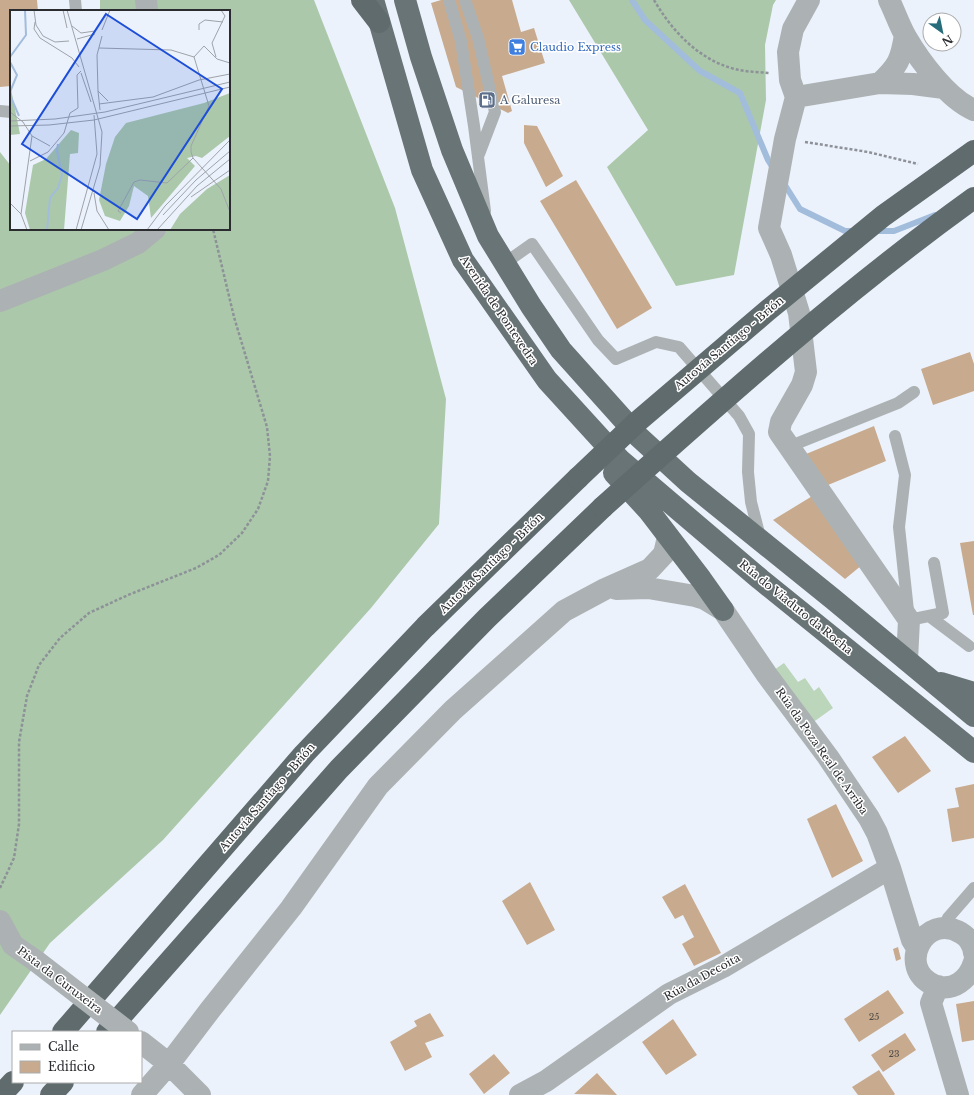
<svg xmlns="http://www.w3.org/2000/svg" width="974" height="1095" font-family="'Libre Baskerville',serif">
  <style>
    .green { fill: #bbd6ba }
    .forest { fill: #abc9aa }
    .lines { fill: none; stroke-linecap: round; stroke-linejoin: round }
    .stream { stroke: #a2bcdb; stroke-width: 6 }
    .building { fill: #c8ab8e }
    .path { stroke: #8d9198; stroke-width: 2.5; stroke-dasharray: 3 2; stroke-linecap: butt }
    .service { stroke: #acb2b3; stroke-width: 12 }
    .minor { stroke: #acb2b3; stroke-width: 22 }
    .trunk { stroke: #697476; stroke-width: 22 }
    .motorway { stroke: #5f6b6d; stroke-width: 22 }
    .minor-bridge { stroke: #acb2b3; stroke-width: 22 }
    .motorway-bridge { stroke: #5f6b6d; stroke-width: 22 }
    .labels { text-anchor: middle; dominant-baseline: central; stroke-width: 3; stroke-linejoin: round; paint-order: stroke }
    .number-label { font-size: 9px; fill: #524c48 }
    .shop-label { font-size: 11px; fill: #366cbe; stroke: #fff; text-anchor: start }
    .service-label { font-size: 11px; fill: #4e5e75; stroke: #fff; text-anchor: start }
    .street-label { font-size: 11px; fill: #2a2c30; stroke: #fff }
    .inset-river { fill: none; stroke: #a2bcdb; stroke-width: 2 }
    .inset-road { fill: none; stroke: #9ea3aa; stroke-width: 1 }
    .view { fill: #1d4ed8; fill-opacity: 0.15; stroke: #1d4ed8; stroke-width: 2 }
    .inset-edge { fill: none; stroke: #2a2c30; stroke-width: 2 }
  </style>
  <rect width="100%" height="100%" fill="#ecf2fc"/>
  <path class="green" d="M784,663L798,682L805,678L814,691L819,687L833,708L812,723L774,670Z"/>
  <path class="forest" d="M100,0H314L395,208L446,399L439,524L371,608L163,840L50,943L0,1015V152L11,166V229H229V11H100Z
    M569,0H776L773,5L765,45L766,100L734,275L676,286L607,167L648,130Z"/>
  <g class="lines">
    <path class="stream" d="M632,0L645,20L700,71L740,93L768,160L773,168
      M783,182L800,209L845,231H854
      M875,231H894L935,215"/>
  </g>
  <path class="building" d="M0,0H37L38,11H11V86L0,87Z
    M441,0H512L521,32L534,28L545,63L502,76L512,111L508,113L456,87L431,3Z
    M524,125L537,126L563,176L546,187L524,143Z
    M576,180L652,308L617,329L540,201Z
    M970,352L974,364V391L933,405L921,369Z
    M874,426L886,461L828,485L806,454Z
    M814,495L862,565L845,579L773,520Z
    M974,541V615H973L960,543Z
    M905,736L931,771L898,793L872,757Z
    M974,784V838L952,842L947,809L959,807L955,788Z
    M836,804L863,861L832,878L807,819Z
    M530,882L555,930L527,945L502,901Z
    M685,884L721,953L694,966L682,944L694,937L683,915L675,919L662,897Z
    M898,947L901,959L896,961L893,949Z
    M888,990L904,1013L859,1042L844,1019Z
    M974,1001V1040L962,1042L956,1004Z
    M430,1013L444,1036L425,1043L432,1057L405,1071L390,1042L417,1026L414,1021Z
    M673,1019L697,1055L666,1075L642,1042Z
    M905,1033L916,1050L883,1072L871,1055Z
    M494,1054L510,1073L484,1094L469,1074Z
    M879,1070L895,1094L894,1095H858L852,1087Z
    M597,1073L617,1095L574,1094Z"/>
  <g class="lines">
    <path class="path" d="M654,0C672,31 699,60 735,69C746,72 758,72 769,73
      M805,142L868,152L918,164
      M0,888L14,858L19,824V742L27,696L39,665L60,638L89,613L128,595L196,568L219,555L242,533L258,509L268,481L270,456L267,427L234,317L213,229"/>
    <path class="service" d="M75,0L76,11
      M449,0L461,41L474,126L485,211
      M465,0L478,38L495,112L479,154
      M0,111L11,112
      M505,263L532,244L598,340L616,359L656,342L679,347L739,416L749,434L748,472L751,502L760,537
      M895,436L905,475L899,527L909,620L943,613L934,563
      M788,447L898,403L914,392
      M929,616L969,646
      M943,928L948,918L974,888"/>
    <path class="minor" d="M146,0L147,11
      M809,0L793,29L788,52L790,80L796,97L785,139L769,228L781,255L799,313L806,372L802,385L781,422L779,432L909,620L907,660
      M889,0C895,12 899,25 906,37C920,61 948,99 974,110
      M880,83C898,66 901,60 905,35
      M796,97L880,83L913,84L944,88
      M0,301L103,260L138,243L155,229
      M616,589L648,588L695,596L705,599L723,610L767,675L828,757L869,818L877,833L890,868L912,940L917,948
      M0,921L13,945L36,961
      M974,953C973,945 968,937 961,933C925,911 895,968 934,985C953,993 969,979 974,962
      M938,986L931,1003L958,1095
      M141,1042L169,1064L200,1095
      M142,1095L169,1064L210,1010L291,908L378,786L453,710L564,611L605,589L650,569L664,554L668,537
      M520,1095L546,1081L669,994L723,967L890,868"/>
    <path class="trunk" d="M405,0L421,57L452,150L488,236L531,306L561,350L639,437L688,482L833,599L974,716
      M374,3L422,170L463,260L547,380L620,460L760,579L974,752
      M614,473L649,511L701,579L723,610
      M941,683L974,693"/>
    <path class="motorway" d="M362,0L379,22
      M63,1032L304,754L425,627L578,478
      M107,1032L339,769L487,618L603,507
      M1,1095L13,1082
      M51,1095L63,1082"/>
    <path class="minor-bridge" d="M36,961L128,1032"/>
    <path class="motorway-bridge" d="M578,478L637,422L767,311L883,216L974,151
      M603,507C723,400 843,292 974,198"/>
  </g>
  <defs>
    <symbol id="supermarket-square" viewBox="-11 -11 22 22"><rect x="-9" y="-9" width="18" height="18" rx="4" fill="#3f7fe0" stroke="#fff"/><path d="M-6-5.5h2.5l.6 2H6L4.5 2H-2.5L-4.4-4H-6ZM-1.5 3.2a1.3 1.3 0 1 0 .1 0ZM3 3.2a1.3 1.3 0 1 0 .1 0Z" fill="#fff"/></symbol>
    <symbol id="fuel-square" viewBox="-11 -11 22 22"><rect x="-9" y="-9" width="18" height="18" rx="4" fill="#5c6f8a" stroke="#fff"/><path d="M-5.5-6h7V0h2V4h1.3V-2.5L3-4.5l.8-.8L6-3V5H2.5V1h-1V6h-7ZM-4.2-4.7v3.2H.2V-4.7Z" fill="#fff"/></symbol>
  </defs>
  <g fill-rule="evenodd">
    <use href="#supermarket-square" x="507" y="37" width="20" height="20"/>
    <use href="#fuel-square" x="477" y="90" width="20" height="20"/>
  </g>
  <g class="labels">
    <g class="number-label">
      <text x="874" y="1016">25</text>
      <text x="894" y="1053">23</text>
    </g>
    <g class="shop-label">
      <text x="530" y="47">Claudio Express</text>
    </g>
    <g class="service-label">
      <text x="500" y="100">A Galuresa</text>
    </g>
    <g class="street-label">
      <text transform="translate(499 310) rotate(56)">Avenida de Pontevedra</text>
      <text transform="translate(729 343) rotate(-40)">Autovía Santiago - Brión</text>
      <text transform="translate(491 563) rotate(-44)">Autovía Santiago - Brión</text>
      <text transform="translate(796 607) rotate(39)">Rúa do Viaduto da Rocha</text>
      <text transform="translate(822 751) rotate(55)">Rúa da Poza Real de Arriba</text>
      <text transform="translate(267 797) rotate(-49)">Autovía Santiago - Brión</text>
      <text transform="translate(702 977) rotate(-29)">Rúa da Decoita</text>
      <text transform="translate(60 980) rotate(37)">Pista da Curuxeira</text>
    </g>
  </g>
  <g transform="translate(10 10)">
    <rect width="220" height="220" fill="#ecf2fc"/>
    <path d="M0,74L10,124L0,125ZM220,83V126L192,148L186,146L177,148L185,156L141,208L138,186L124,176L119,196L110,211L95,206L89,190L96,154L105,127L116,113L194,93ZM61,120L69,123L68,143L60,144L54,220H20L15,203L23,155L36,149ZM220,165V220H160L170,204L197,179Z" fill="#abc9aa"/>
    <path class="inset-river" d="M0,47L16,25L15,0M0,52L7,65L0,82M0,85L9,106M37,220L40,188L48,178L52,165L47,141L48,134"/>
    <path class="inset-road" d="M24,0L26,15L33,26L45,32L59,31M53,0L57,18M57,0L92,122L90,156L71,220M25,12L24,19L30,28L62,48L69,57M62,16L71,23L85,21M92,20L100,0M189,20V14L195,10L213,12M92,26L87,45L88,81L98,91M67,29L85,24M89,38L161,40L184,47M184,47L199,96L181,136V142L183,148L211,179L220,202M184,47L194,36L207,49L220,53M206,47L202,33L215,6L211,0M71,63L81,92M88,81L90,100M89,94L143,87L189,70L220,64M0,102L13,112L22,126L11,204L17,220M0,111L45,109L95,102L220,72M0,116L39,115L84,110L220,77M22,126L40,136M20,151L38,142L54,123L60,103L68,98L67,65L71,61M84,183L87,201L99,220M181,187L220,160M0,193L11,204M111,203L108,201L124,172L130,170L157,173L183,148M153,205L186,170L220,141M66,220L87,144L84,105M137,220L155,196L220,130M147,220L187,176L220,149"/>
    <path class="view" d="M96,4L212,79L127,209L12,134Z"/>
    <rect width="220" height="220" class="inset-edge"/>
  </g>
  <rect x="12" y="1031" width="130" height="52" fill="#ffffff" stroke="#aaabac"/>
  <rect x="20" y="1044" width="20" height="6" fill="#acb2b3" stroke="#aaabac"/>
  <text x="48" y="1051" font-size="12" fill="#2a2c30">Calle</text>
  <rect x="20" y="1061" width="20" height="12" fill="#c8ab8e" stroke="#aaabac"/>
  <text x="48" y="1071" font-size="12" fill="#2a2c30">Edificio</text>
  <g transform="translate(942 32) rotate(147)"><circle r="19" fill="#ffffff" stroke="#aaabac"/>
  <path d="M0-3L7 15L0 10L-7 15Z" fill="#276c7b"/>
  <text y="-6" font-size="11" font-weight="bold" text-anchor="middle" fill="#2a2c30">N</text>
  </g>
</svg>
